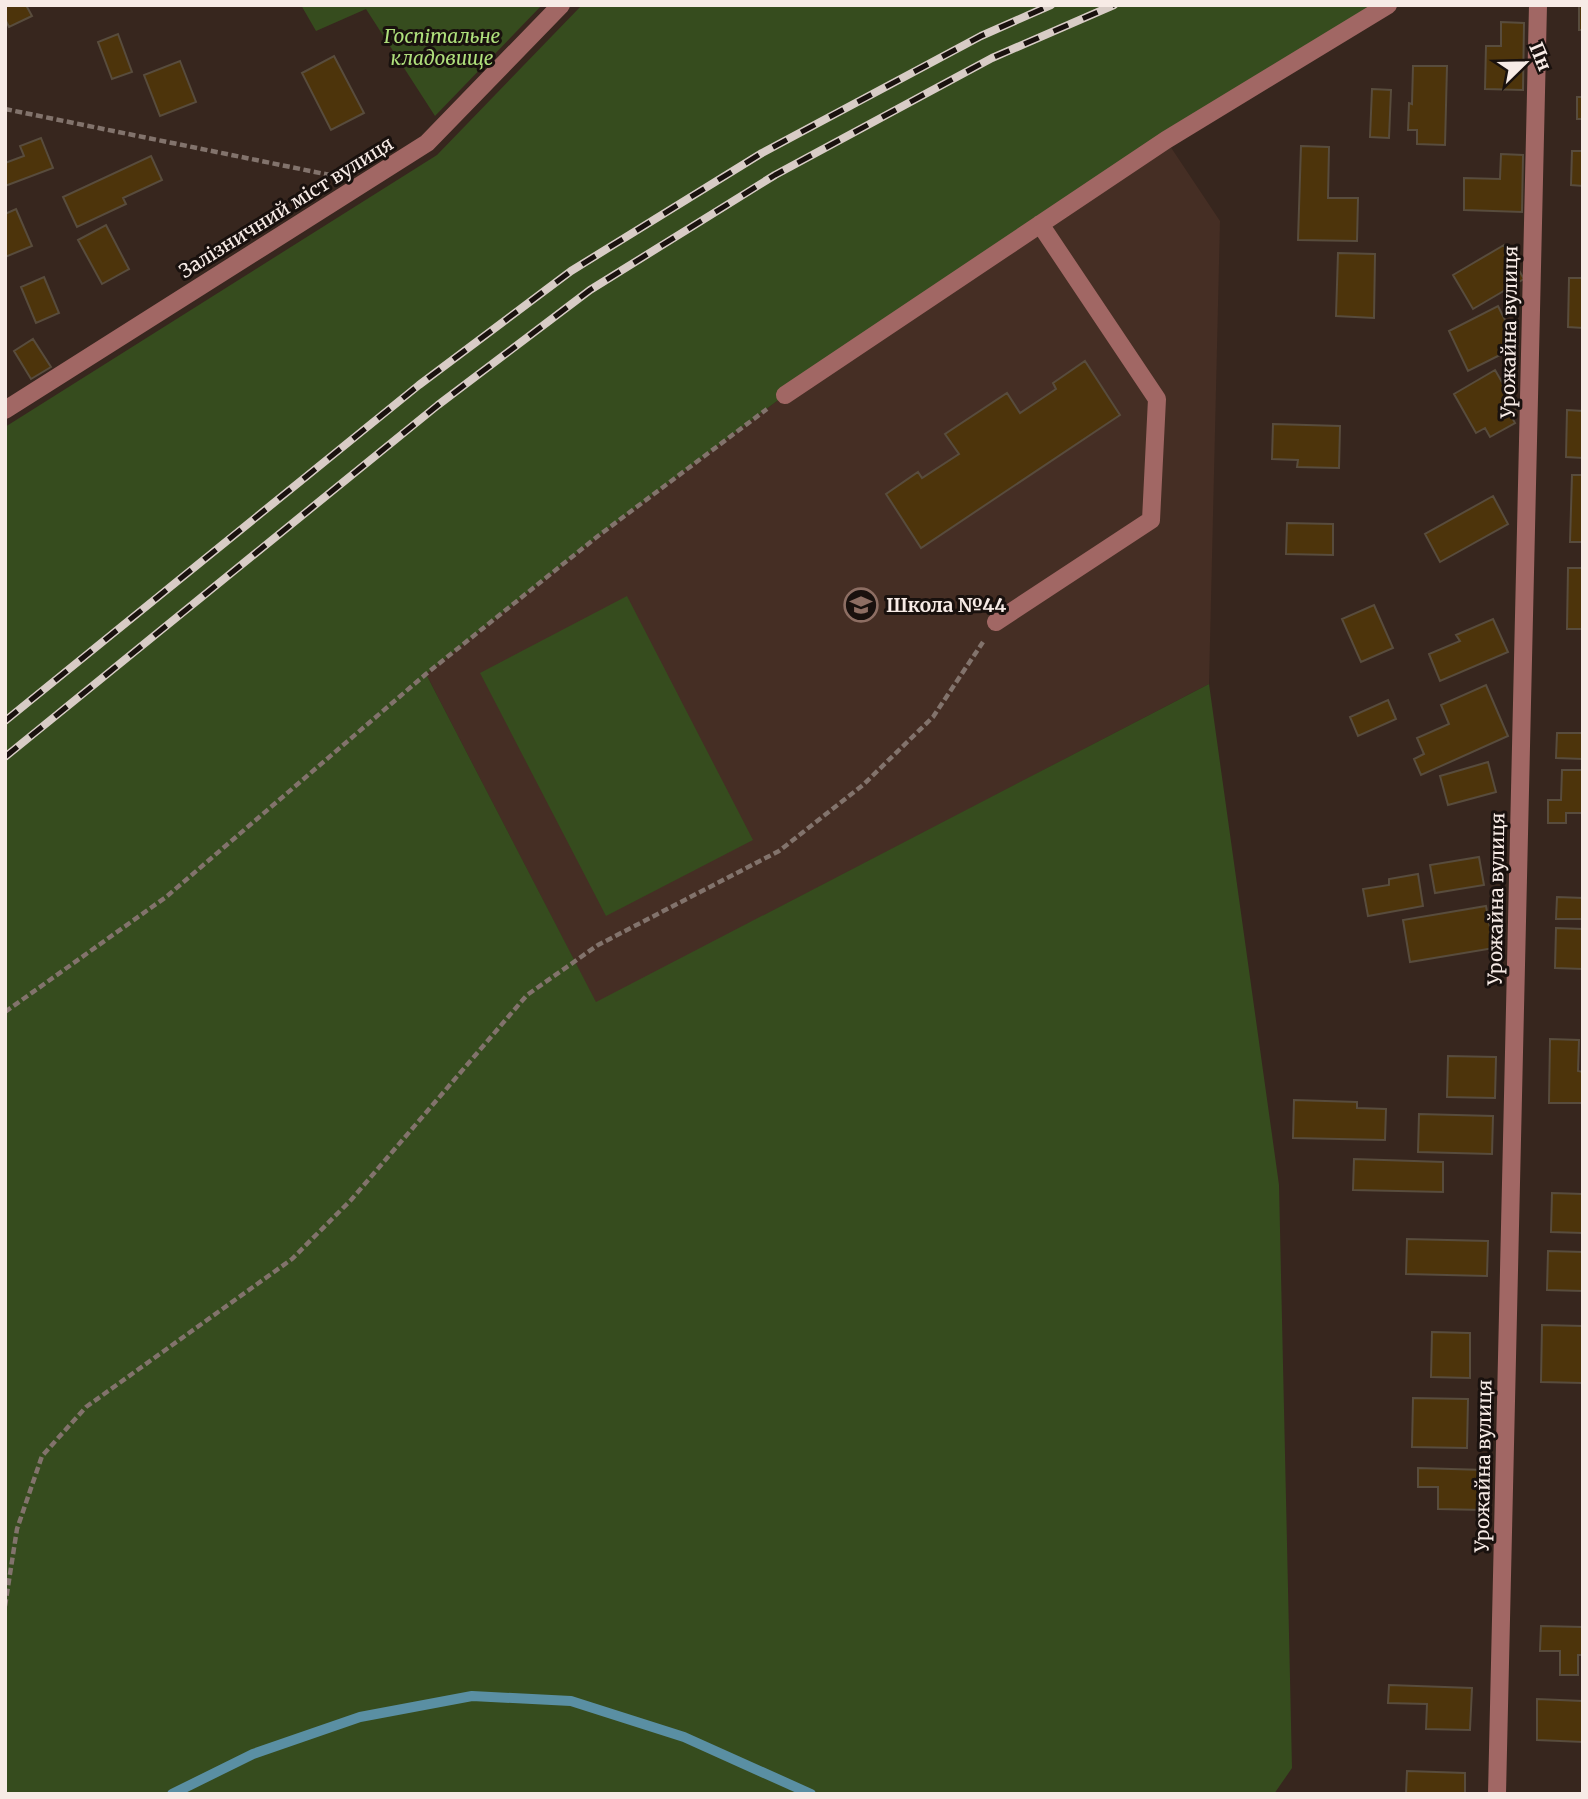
<svg xmlns="http://www.w3.org/2000/svg" width="1588" height="1799" font-family="Merriweather,serif">
  <style>
    .built { fill: #452e24 }
    .green { fill: #364c1e }
    .lines { fill: none; stroke-linecap: round; stroke-linejoin: round }
    .stream { stroke: #5a8fa3; stroke-width: 10 }
    .building { fill: #4d340b; stroke: #584c3d; stroke-width: 2 }
    .path { stroke: #82736c; stroke-width: 4.5; stroke-dasharray: 7 3.5; stroke-linecap: butt }
    .minor { stroke: #a16764; stroke-width: 18 }
    .rail-casing { stroke: #d8ccc6; stroke-width: 8 }
    .rail { stroke: #19110e; stroke-width: 5; stroke-dasharray: 16; stroke-linecap: butt }
    .labels { text-anchor: middle; dominant-baseline: central; stroke-width: 6; stroke-linejoin: round; paint-order: stroke }
    .park-label { font-size: 19px; font-style: italic; fill: #afe07c; stroke: #19110e }
    .street-label { font-size: 19px; fill: #f7ebe6; stroke: #19110e }
    .poi-label { font-size: 19px; font-weight: bold; fill: #f7ebe6; stroke: #19110e; text-anchor: start }
  </style>
  <rect width="100%" height="100%" fill="#37261e"/>
  <path class="built" d="M1166,140L1220,221L1209,684L596,1003L426,674L598,536L785,395Z"/>
  <path class="green" d="M301,5H542L435,116L366,9L316,31Z
    M582,5H1388L785,395L598,536L426,674L596,1002L1209,684L1279,1185L1292,1768L1274,1794H5V427L437,155Z
    M627,596L753,840L606,916L480,673Z"/>
  <g class="lines">
    <path class="stream" d="M172,1794L253,1754L360,1717L472,1696L571,1701L684,1737L811,1794"/>
  </g>
  <path class="building" d="M5,5H26L32,16L9,27L5,19Z
    M1579,5H1583V30H1579Z
    M1501,22L1524,23L1523,90L1485,89L1486,46H1501Z
    M118,34L132,72L112,79L98,42Z
    M334,56L364,113L331,130L302,73Z
    M180,61L196,102L160,116L144,75Z
    M1413,66H1447L1445,145L1417,144V130H1408L1409,103L1412,104Z
    M1372,89L1391,90L1389,138L1370,137Z
    M1577,97H1583V119H1577Z
    M41,138L53,168L5,186V163L24,156L20,146Z
    M1301,146L1329,147L1328,198H1358L1357,241L1298,240Z
    M1572,151H1583V186L1571,185Z
    M1501,154L1523,155L1522,212L1464,210V178L1500,179Z
    M151,156L162,180L123,198L126,204L77,227L63,197Z
    M16,209L32,246L5,257V214Z
    M106,225L129,269L102,284L78,240Z
    M1504,245L1524,279L1473,309L1453,275Z
    M1338,253L1375,254L1374,318L1336,316Z
    M44,277L59,313L36,323L21,287Z
    M1569,278H1583V328L1568,327Z
    M1498,306L1518,346L1468,371L1449,331Z
    M33,339L51,367L31,379L14,351Z
    M1085,361L1120,415L921,548L886,494L918,472L922,478L959,454L945,434L1007,393L1020,413L1056,389L1053,383Z
    M1495,370L1517,408L1509,412L1515,423L1490,437L1485,428L1476,433L1454,394Z
    M1567,410L1583,411V458L1566,457Z
    M1273,424L1340,426L1339,468L1297,467L1298,460L1272,459Z
    M1572,475H1583V542H1570Z
    M1493,496L1508,524L1440,562L1425,534Z
    M1287,523L1333,524V555L1286,554Z
    M1568,568H1583V629H1567Z
    M1374,605L1393,648L1361,662L1342,619Z
    M1493,619L1508,652L1440,681L1429,654L1460,641L1456,635Z
    M1486,685L1508,736L1421,775L1414,759L1424,754L1417,738L1449,724L1441,705Z
    M1388,700L1396,719L1358,736L1350,717Z
    M1557,733H1583V759L1556,758Z
    M1488,762L1496,792L1448,805L1440,776Z
    M1562,770H1583V813H1566V823H1548V800H1561Z
    M1479,857L1484,885L1435,893L1430,865Z
    M1418,874L1423,906L1368,916L1363,889L1389,885V879Z
    M1557,897L1583,898V919H1556Z
    M1486,906L1494,948L1410,962L1403,920Z
    M1556,928L1583,929V969L1555,968Z
    M1550,1039L1579,1040L1578,1071L1583,1072V1103H1549Z
    M1448,1056L1496,1057L1495,1098L1447,1097Z
    M1294,1100L1357,1102V1108L1386,1109L1385,1140L1293,1138Z
    M1419,1114L1493,1116L1492,1154L1418,1152Z
    M1354,1159L1443,1162V1192L1353,1190Z
    M1552,1193L1583,1194V1233L1551,1232Z
    M1407,1239L1488,1241L1487,1276L1406,1274Z
    M1548,1251L1583,1252V1291L1547,1290Z
    M1542,1325L1583,1326V1383L1541,1382Z
    M1432,1332L1470,1333V1378L1431,1377Z
    M1413,1398L1468,1399L1467,1448L1412,1447Z
    M1418,1468L1485,1470L1484,1510L1438,1509V1487H1418Z
    M1541,1626L1583,1627V1655H1578V1675H1560V1651H1540Z
    M1389,1685L1472,1688L1470,1730L1426,1729L1427,1704L1388,1703Z
    M1537,1699L1582,1701L1583,1742L1537,1740Z
    M1407,1771L1465,1773V1794H1406Z"/>
  <g class="lines">
    <path class="path" d="M5,109L330,175
      M5,1012L166,897L426,674L598,536L767,409
      M5,1606L17,1529L42,1456L86,1407L292,1259L351,1200L527,995L598,945L779,851L863,785L933,717L983,642"/>
    <path class="minor" d="M785,395L1166,140L1388,5
      M5,410L427,143L561,5
      M996,622L1151,520L1157,399L1040,224
      M1497,1794L1538,5"/>
    <defs>
      <path id="rail" d="M5,721L419,385L571,271L762,153L981,36L1051,5
        M5,757L438,405L590,290L775,175L992,58L1114,5"/>
    </defs>
    <use href="#rail" class="rail-casing"/>
    <use href="#rail" class="rail"/>
  </g>
  <defs>
    <symbol id="school-ring" viewBox="-11 -11 22 22"><circle r="9.5" fill="#19110e" stroke="#8d6e63" stroke-width="1.5"/><path d="M0-5L7-2L0 1L-7-2ZM-4 1L0 2.5L4 1V4Q0 6-4 4Z" fill="#8d6e63"/></symbol>
  </defs>
  <g fill-rule="evenodd">
    <use href="#school-ring" x="842" y="586" width="38" height="38"/>
  </g>
  <g class="labels">
    <g class="park-label">
      <text x="442" y="36">Госпітальне<tspan x="442" dy="22">кладовище</tspan></text>
    </g>
    <g class="street-label">
      <text transform="translate(286 207) rotate(-32)">Залізничний міст вулиця</text>
      <text transform="translate(1509 332) rotate(-89)">Урожайна вулиця</text>
      <text transform="translate(1496 899) rotate(-89)">Урожайна вулиця</text>
      <text transform="translate(1483 1466) rotate(-89)">Урожайна вулиця</text>
    </g>
    <g class="poi-label">
      <text x="886" y="605">Школа №44</text>
    </g>
  </g>
  <rect width="1588" height="1799" fill="none" stroke="#f7ebe6" stroke-width="14"/>
  <g transform="translate(1525 63) rotate(67)" stroke="#19110e" stroke-width="5" paint-order="stroke">
  <path d="M0-5L12 26L0 18L-12 26Z" fill="#f7ebe6"/>
  <text y="-10" font-size="19" font-weight="bold" text-anchor="middle" fill="#f7ebe6">Пн</text>
  </g>
</svg>
